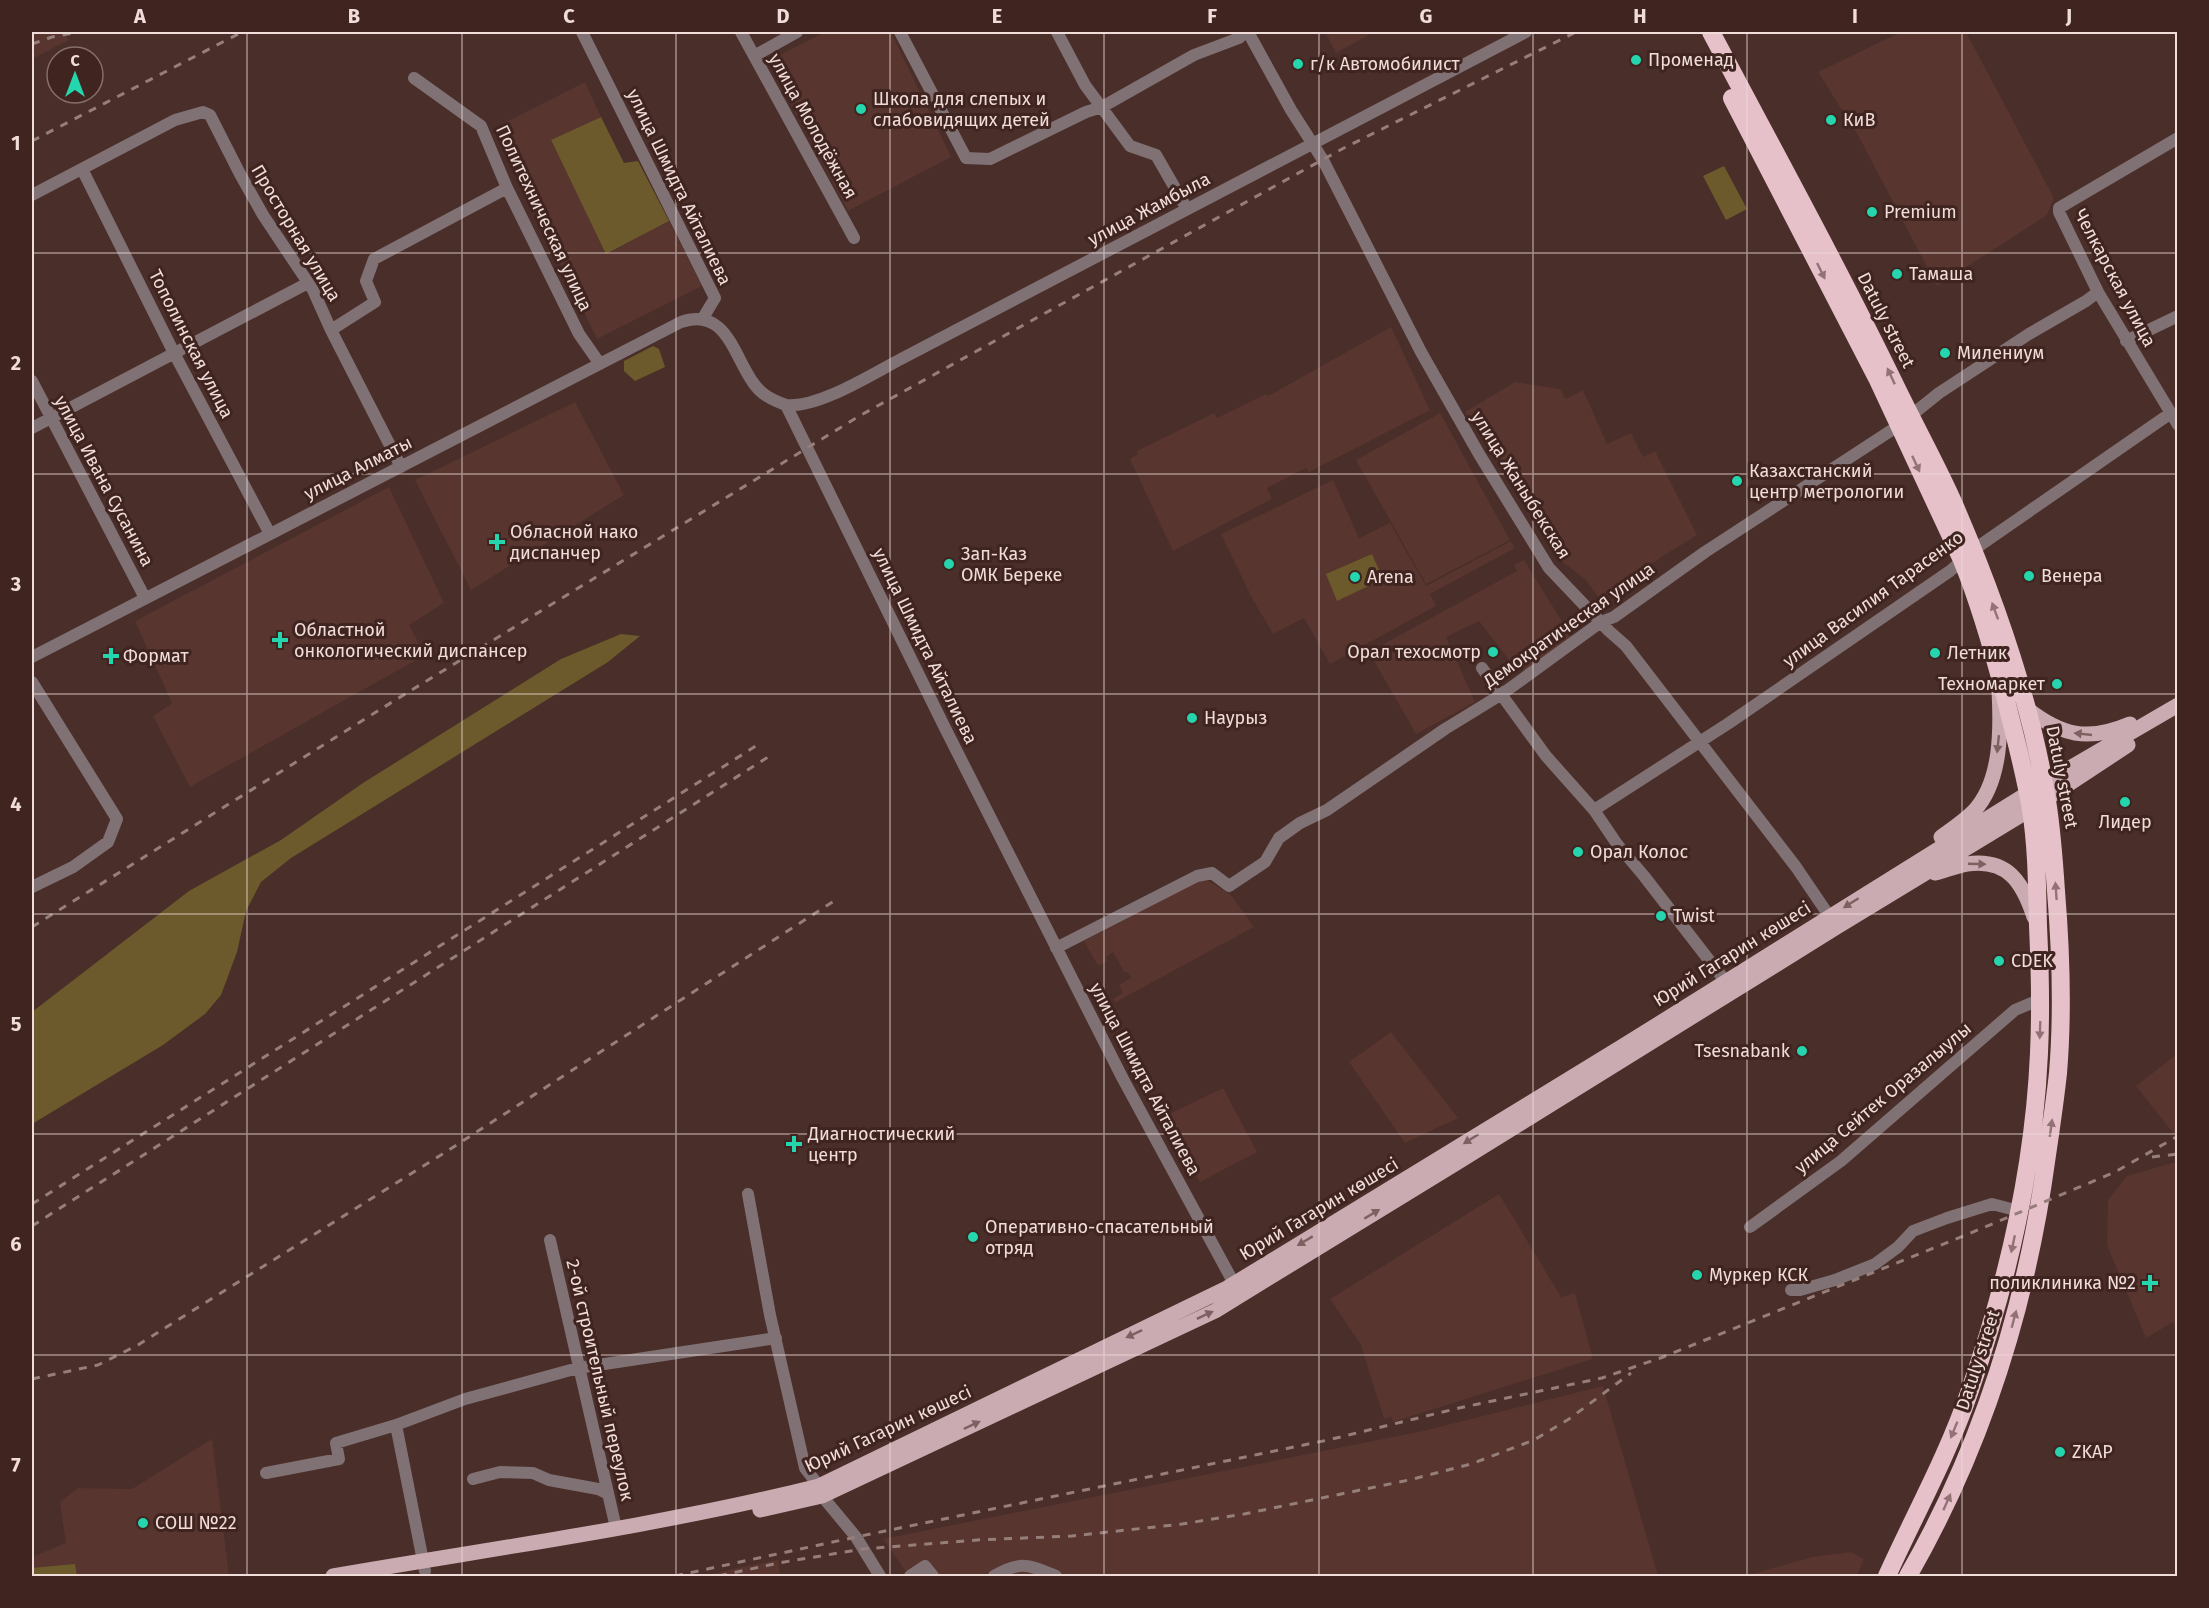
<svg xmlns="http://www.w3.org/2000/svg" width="2209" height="1608" font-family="'Fira Sans',sans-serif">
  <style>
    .built { fill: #58352e }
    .green { fill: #6c5a2c }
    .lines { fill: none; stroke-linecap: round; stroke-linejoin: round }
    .minor { stroke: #807174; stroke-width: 12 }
    .major { stroke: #c9abb1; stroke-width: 15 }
    .highway { stroke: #e6c1c9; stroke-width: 18 }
    .rail { stroke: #967e7a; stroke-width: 3; stroke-dasharray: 8 8; stroke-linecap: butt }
    .oneway { fill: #927274 }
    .oneway2 { fill: #7d6161 }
    .grid { fill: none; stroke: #f0ddda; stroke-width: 1.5; stroke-opacity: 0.55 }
    .poi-dot { fill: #25d5ae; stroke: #3f241f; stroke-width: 2 }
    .labels { text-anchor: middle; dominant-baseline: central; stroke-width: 6; stroke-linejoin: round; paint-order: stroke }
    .poi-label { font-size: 18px; fill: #f0ddda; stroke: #3f241f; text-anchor: start }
    .street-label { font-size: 18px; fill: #f0ddda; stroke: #3f241f }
    .neatline { fill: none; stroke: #f0ddda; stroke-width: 2 }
    .grid-label { font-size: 20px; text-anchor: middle; font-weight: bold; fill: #f0ddda }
  </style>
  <rect width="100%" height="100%" fill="#4a2e29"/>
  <path class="built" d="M32,32H63L69,40L32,59Z
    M825,32H891L951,157L848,211L768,61Z
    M1325,32H1367L1369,35L1336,53Z
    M1901,32H1966L2054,198L2047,215L1937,286L1859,137L1818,72Z
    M585,82L601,117L551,141L607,254L669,221L702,286L597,339L494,128Z
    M1391,327L1430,410L1309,472L1306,468L1267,488L1272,499L1173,551L1130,459L1138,454L1137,451L1214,413L1217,418L1266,394L1268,396Z
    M1515,382L1560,389L1566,399L1583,390L1607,444L1631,433L1643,457L1655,451L1697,535L1660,558L1601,601L1586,580L1557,558L1465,412Z
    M575,402L624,495L471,590L415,480Z
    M1440,413L1510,540L1426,584L1356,460Z
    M1333,480L1359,538L1390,523L1426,586L1511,541L1515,548L1430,594L1436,606L1330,664L1304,618L1273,634L1252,598L1221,534Z
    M389,487L444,603L409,625L425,655L190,787L153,716L172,703L135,621Z
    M1524,560L1577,646L1529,679L1517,661L1512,664L1479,621L1446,637L1475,702L1416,734L1369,652L1517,571L1514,565Z
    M1204,878L1231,895L1254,927L1116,1002L1113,999L1123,993L1119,985L1131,978L1127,972L1125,973L1113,952L1106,957L1108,961L1098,966L1084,941Z
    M1391,1032L1458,1118L1405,1143L1349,1062Z
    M2177,1054V1138L2136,1086Z
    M1223,1088L1257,1152L1200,1182L1163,1117Z
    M2172,1163H2178L2177,1332L2173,1322L2146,1338L2107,1245L2108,1200L2127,1176Z
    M1499,1194L1561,1297L1575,1293L1593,1359L1393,1422L1391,1417L1384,1419L1361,1345L1330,1299Z
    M1603,1386L1658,1576H909L883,1539L1423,1431Z
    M212,1439L229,1576H32V1557L66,1543L60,1502L78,1488L132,1489Z
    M1851,1552L1864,1559L1857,1576H1745L1812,1557Z
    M778,1560L780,1576H703L742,1567Z"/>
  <path class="green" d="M601,117L624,163L638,161L669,221L606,254L551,140Z
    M1724,166L1747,209L1726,220L1703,176Z
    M653,346L659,349L665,367L635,381L624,371V361Z
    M1372,554L1383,579L1337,601L1326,574Z
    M621,634L640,636L608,662L291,858L261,882L246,911L237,952L221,995L205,1014L163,1045L32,1124V1012L189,891L281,840L363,783L561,659Z
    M75,1564L77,1576H32V1568Z"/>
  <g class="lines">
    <path class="minor" d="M582,32L715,298L703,318
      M741,32L854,238
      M900,32L966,158L990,159L1086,112L1102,107L1194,55L1239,38L1245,32
      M1057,32L1085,85L1130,146L1156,155L1187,209
      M1248,32L1291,110L1323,160L1421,352L1479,454L1549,568L1609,631L1626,646L1796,867L1834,923
      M754,56L797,32
      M414,78L481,126L507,188L579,334L600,364
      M2178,138L2059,208V212L2098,292L2178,425
      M82,169L174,353L270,534
      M32,195L175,120L203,112L210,115L240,174L263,215L313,290L331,330L401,467
      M331,330L375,302L366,281L374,259L507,188
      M2126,341L2178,316
      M32,381L145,598
      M786,405C817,409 872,374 901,359L1526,32
      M32,428L308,283
      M32,657L681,322C725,307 733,353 752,381C760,394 772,400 786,405L945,728L1123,1079L1237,1289
      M1482,668L1546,756L1594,810L1617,844L1644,876L1726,982
      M32,682L117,819L108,842L73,867L32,887
      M1594,810L1729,723L1950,571L1979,546L2171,413
      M1056,948L1197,876L1212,873L1229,886L1265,862L1279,838L1300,823L1327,810L1445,729L1502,694L1601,622L1614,617L1705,552L1898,426L1939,393L1968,374L2029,334L2086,301L2098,292
      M748,1194L770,1315L805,1468L819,1486L822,1496L856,1537L880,1576
      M1750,1227L1841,1161L2015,1010L2041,999
      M550,1240L616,1528
      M1791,1290H1800L1835,1280L1875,1264L1898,1247L1913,1231L1947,1218L1992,1204L2019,1211
      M396,1425L425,1571
      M266,1473L339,1459L336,1443L396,1425L465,1399L578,1368L776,1338
      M473,1479L500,1472L533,1473L549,1480L598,1489L608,1494
      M910,1576L925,1566L933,1576
      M994,1576C1021,1560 1029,1565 1056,1576"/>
    <path class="major" d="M2025,707C2061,736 2088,742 2130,724
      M1941,837C1952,829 1964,821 1974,811C2002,781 2001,728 1999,690
      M1935,873C1946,870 1956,866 1967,864C2008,858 2023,883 2034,917
      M760,1510L822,1496L1215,1311L1458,1162L1837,927L2031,809L2128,745
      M333,1576C495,1548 659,1526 819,1486L1227,1288L1623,1046L2044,783L2178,705"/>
    <path class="highway" d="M1711,32C1774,151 1839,269 1898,391C1916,428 1936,464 1953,502C1993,594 2031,702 2047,801C2052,831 2054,861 2056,891C2061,952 2063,1013 2058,1073C2055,1101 2051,1128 2047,1155C2027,1303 1982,1447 1908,1576
      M1732,98L1877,378L1962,560C1980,604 1993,650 2005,696C2014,734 2025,772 2031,810C2037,848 2037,887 2038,926C2040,968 2041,1010 2039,1053C2034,1169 2007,1284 1969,1393C1947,1457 1914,1516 1887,1576"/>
    <path class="rail" d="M32,44L52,37L78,32
      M32,141L242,32
      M32,927L397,699L861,415L1342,149L1576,32
      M2152,1157L2178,1154
      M32,1204L759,744
      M32,1226L768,757
      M32,1379L98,1365L138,1345L441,1155L834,901
      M675,1576L856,1537L1328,1440L1459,1408L1602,1378L1663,1357L1966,1235L2115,1172L2178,1136
      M719,1576L778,1563L863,1549L977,1540L1072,1536L1182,1524L1244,1514L1409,1480L1471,1464L1534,1440L1569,1419L1631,1373"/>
  </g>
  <defs><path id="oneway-solid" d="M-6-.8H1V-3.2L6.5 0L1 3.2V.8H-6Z" transform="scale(1.5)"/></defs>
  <g class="oneway">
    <use href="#oneway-solid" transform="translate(1821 271) rotate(64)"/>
    <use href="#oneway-solid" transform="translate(1891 376) rotate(-115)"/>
    <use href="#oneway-solid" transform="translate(1916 464) rotate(65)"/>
    <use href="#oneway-solid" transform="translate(1995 611) rotate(-110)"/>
    <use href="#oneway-solid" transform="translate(2056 891) rotate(-94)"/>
    <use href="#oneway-solid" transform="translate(2040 1030) rotate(92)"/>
    <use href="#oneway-solid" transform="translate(2051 1128) rotate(-82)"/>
    <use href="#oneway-solid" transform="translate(2013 1244) rotate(102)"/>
    <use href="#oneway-solid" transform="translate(2014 1319) rotate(-75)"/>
    <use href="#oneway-solid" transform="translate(1954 1430) rotate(112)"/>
    <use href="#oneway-solid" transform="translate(1947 1502) rotate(-66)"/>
  </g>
  <g class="oneway2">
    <use href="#oneway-solid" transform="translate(2083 734) rotate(-174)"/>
    <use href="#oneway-solid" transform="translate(1998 744) rotate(96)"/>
    <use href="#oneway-solid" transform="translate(1977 864) rotate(2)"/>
    <use href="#oneway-solid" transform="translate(1851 903) rotate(148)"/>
    <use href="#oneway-solid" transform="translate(1471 1139) rotate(148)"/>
    <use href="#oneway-solid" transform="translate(1372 1214) rotate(-31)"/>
    <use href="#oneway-solid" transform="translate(1305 1241) rotate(149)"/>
    <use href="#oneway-solid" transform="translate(1205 1315) rotate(-25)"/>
    <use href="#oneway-solid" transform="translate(1134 1334) rotate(155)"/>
    <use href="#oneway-solid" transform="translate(972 1425) rotate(-25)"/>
  </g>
  <path class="grid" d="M247,32V1576M462,32V1576M676,32V1576M890,32V1576M1104,32V1576M1319,32V1576M1533,32V1576M1747,32V1576M1962,32V1576M32,253H2178M32,474H2178M32,694H2178M32,914H2178M32,1134H2178M32,1355H2178"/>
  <g class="poi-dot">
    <circle cx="1636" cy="60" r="6"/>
    <circle cx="1298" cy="64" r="6"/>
    <circle cx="861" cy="109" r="6"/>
    <circle cx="1831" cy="120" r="6"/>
    <circle cx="1872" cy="212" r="6"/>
    <circle cx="1897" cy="274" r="6"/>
    <circle cx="1945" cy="353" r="6"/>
    <circle cx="1737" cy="481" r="6"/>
    <path d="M494 533h6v6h6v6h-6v6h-6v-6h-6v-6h6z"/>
    <circle cx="949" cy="564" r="6"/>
    <circle cx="2029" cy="576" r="6"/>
    <circle cx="1355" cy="577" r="6"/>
    <path d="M277 631h6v6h6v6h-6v6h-6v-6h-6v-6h6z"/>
    <circle cx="1493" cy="652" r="6"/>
    <circle cx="1935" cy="653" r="6"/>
    <path d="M108 647h6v6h6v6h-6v6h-6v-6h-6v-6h6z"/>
    <circle cx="2057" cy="684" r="6"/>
    <circle cx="1192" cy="718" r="6"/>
    <circle cx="2125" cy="802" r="6"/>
    <circle cx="1578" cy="852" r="6"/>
    <circle cx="1661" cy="916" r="6"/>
    <circle cx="1999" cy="961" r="6"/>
    <circle cx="1802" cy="1051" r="6"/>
    <path d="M791 1135h6v6h6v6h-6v6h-6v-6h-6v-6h6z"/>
    <circle cx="973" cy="1237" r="6"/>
    <circle cx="1697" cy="1275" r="6"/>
    <path d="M2147 1274h6v6h6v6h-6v6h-6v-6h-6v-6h6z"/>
    <circle cx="2060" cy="1452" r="6"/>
    <circle cx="143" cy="1523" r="6"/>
  </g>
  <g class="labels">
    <g class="poi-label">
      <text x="1648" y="60">Променад</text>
      <text x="1310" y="64">г/к Автомобилист</text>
      <text x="873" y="99">Школа для слепых и<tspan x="873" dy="21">слабовидящих детей</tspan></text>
      <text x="1843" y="120">КиВ</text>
      <text x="1884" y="212">Premium</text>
      <text x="1909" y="274">Тамаша</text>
      <text x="1957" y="353">Милениум</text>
      <text x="1749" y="471">Казахстанский<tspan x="1749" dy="21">центр метрологии</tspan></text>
      <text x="510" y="532">Обласной нако<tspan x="510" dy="21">диспанчер</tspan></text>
      <text x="961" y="554">Зап-Каз<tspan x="961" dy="21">ОМК Береке</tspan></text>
      <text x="2041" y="576">Венера</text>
      <text x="1367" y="577">Arena</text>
      <text x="294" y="630">Областной<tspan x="294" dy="21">онкологический диспансер</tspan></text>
      <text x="1481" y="652" text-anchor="end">Орал техосмотр</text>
      <text x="1947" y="653">Летник</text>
      <text x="123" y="656">Формат</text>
      <text x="2045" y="684" text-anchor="end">Техномаркет</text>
      <text x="1204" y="718">Наурыз</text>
      <text x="2125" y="822" text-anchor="middle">Лидер</text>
      <text x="1590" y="852">Орал Колос</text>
      <text x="1673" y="916">Twist</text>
      <text x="2011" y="961">CDEK</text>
      <text x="1790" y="1051" text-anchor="end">Tsesnabank</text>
      <text x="808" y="1134">Диагностический<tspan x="808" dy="21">центр</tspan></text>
      <text x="985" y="1227">Оперативно-спасательный<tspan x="985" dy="21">отряд</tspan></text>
      <text x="1709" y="1275">Муркер КСК</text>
      <text x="2136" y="1283" text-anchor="end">поликлиника №2</text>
      <text x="2072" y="1452">ZKAP</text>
      <text x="155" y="1523">СОШ №22</text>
    </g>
    <g class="street-label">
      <text transform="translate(813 126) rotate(61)">улица Молодёжная</text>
      <text transform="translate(679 187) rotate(64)">улица Шмидта Айталиева</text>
      <text transform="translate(1149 209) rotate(-28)">улица Жамбыла</text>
      <text transform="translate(544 218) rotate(65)">Политехническая улица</text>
      <text transform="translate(296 233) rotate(59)">Просторная улица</text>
      <text transform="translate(2115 278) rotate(62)">Челкарская улица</text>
      <text transform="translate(1886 320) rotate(63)">Datuly street</text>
      <text transform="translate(191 344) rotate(63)">Тополинская улица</text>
      <text transform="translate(358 468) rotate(-27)">улица Алматы</text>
      <text transform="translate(104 481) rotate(62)">улица Ивана Сусанина</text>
      <text transform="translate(1521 485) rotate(58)">улица Жаныбекская</text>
      <text transform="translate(1873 599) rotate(-36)">улица Василия Тарасенко</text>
      <text transform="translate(1569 625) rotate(-35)">Демократическая улица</text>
      <text transform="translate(925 646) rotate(64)">улица Шмидта Айталиева</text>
      <text transform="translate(2062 777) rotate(79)">Datuly street</text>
      <text transform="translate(1732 954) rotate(-32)">Юрий Гагарин көшесі</text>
      <text transform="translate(1145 1079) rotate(62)">улица Шмидта Айталиева</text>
      <text transform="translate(1883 1098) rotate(-40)">улица Сейтек Оразалыулы</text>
      <text transform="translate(1319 1209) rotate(-31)">Юрий Гагарин көшесі</text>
      <text transform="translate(1978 1360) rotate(-72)">Datuly street</text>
      <text transform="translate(600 1380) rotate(77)">2-ой строительный переулок</text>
      <text transform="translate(888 1429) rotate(-25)">Юрий Гагарин көшесі</text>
    </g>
  </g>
  <rect width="2209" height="1608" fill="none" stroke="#3f241f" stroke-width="66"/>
  <g transform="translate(75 75)"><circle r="28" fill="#3f241f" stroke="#866e6a" stroke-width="1.5"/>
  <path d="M0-4.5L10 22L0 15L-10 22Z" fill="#25d5ae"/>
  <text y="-9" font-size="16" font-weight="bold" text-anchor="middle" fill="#f0ddda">С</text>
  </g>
  <rect x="33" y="33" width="2143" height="1542" class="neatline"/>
  <g class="grid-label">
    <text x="140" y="23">A</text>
    <text x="354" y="23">B</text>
    <text x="569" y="23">C</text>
    <text x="783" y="23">D</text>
    <text x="997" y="23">E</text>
    <text x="1212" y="23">F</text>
    <text x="1426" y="23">G</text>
    <text x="1640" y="23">H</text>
    <text x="1855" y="23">I</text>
    <text x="2069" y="23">J</text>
    <text x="16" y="150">1</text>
    <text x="16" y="370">2</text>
    <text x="16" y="591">3</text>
    <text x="16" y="811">4</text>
    <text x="16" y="1031">5</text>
    <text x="16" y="1251">6</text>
    <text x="16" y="1472">7</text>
  </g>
</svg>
